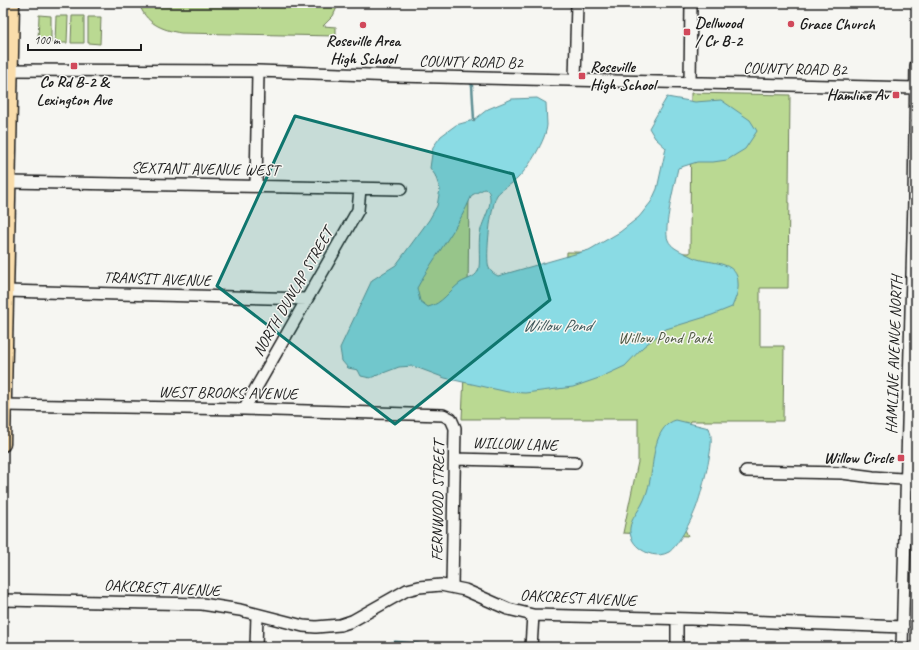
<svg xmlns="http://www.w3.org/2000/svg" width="919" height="650" font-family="Caveat,sans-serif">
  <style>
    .green { fill: #bad992; stroke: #6b7a57 }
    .water { fill: #8adbe4; stroke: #5e8f94; fill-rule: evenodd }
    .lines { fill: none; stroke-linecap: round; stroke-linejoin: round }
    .stream { stroke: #5e8f94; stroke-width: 2.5 }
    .minor-casing { stroke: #1c1c1c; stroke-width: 14 }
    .major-casing { stroke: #1c1c1c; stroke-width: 17 }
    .minor { stroke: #f6f6f2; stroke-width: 11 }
    .major { stroke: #faddab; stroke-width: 14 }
    .marked { fill: #0f766e; fill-opacity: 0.2; stroke: #0f766e; stroke-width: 3; stroke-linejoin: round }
    .poi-dot { fill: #d1495b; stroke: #f6f6f2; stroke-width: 1.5 }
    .labels { text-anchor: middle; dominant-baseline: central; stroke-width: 3; stroke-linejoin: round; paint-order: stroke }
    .poi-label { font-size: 16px; font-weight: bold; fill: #1c1c1c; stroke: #f6f6f2; text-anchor: start }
    .street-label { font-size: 16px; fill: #1c1c1c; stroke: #f6f6f2 }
    .park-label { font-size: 16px; fill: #4b553f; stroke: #f6f6f2 }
    .water-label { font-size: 17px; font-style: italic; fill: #3d5558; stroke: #f6f6f2 }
  </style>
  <rect width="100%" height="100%" fill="#f6f6f2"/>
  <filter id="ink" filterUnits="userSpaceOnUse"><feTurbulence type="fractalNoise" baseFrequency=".025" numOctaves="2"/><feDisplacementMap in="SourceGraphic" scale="8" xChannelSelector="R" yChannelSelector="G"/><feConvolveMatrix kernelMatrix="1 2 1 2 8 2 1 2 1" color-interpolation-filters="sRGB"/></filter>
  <g filter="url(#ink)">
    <path class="green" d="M139,3H339L333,16L323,26L336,27V36L181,33C162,30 145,23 139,3Z
      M39,15L51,16V43L38,42Z
      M56,16H68L67,43H55Z
      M72,16H84V43H71Z
      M88,17H101L100,44L88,43Z
      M691,93L790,95L788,288H760V346H784L783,421H690L679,439L674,506L688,536L623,533L638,462V419H462L465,352L379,348L469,193L468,290H566L567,252L690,253Z"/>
    <path class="water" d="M667,97L695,102L721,100L750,120L757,131L745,149L727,160L713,162H697L678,168C675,182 663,230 668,240C671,247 678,250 684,253C689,255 695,259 701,260C715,263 738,263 738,283C739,291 735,299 732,307L712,315L666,329L643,347L625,366L599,378L573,387L525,393L508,392L445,378L413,366L399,367L370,378L361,376L358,370L348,368L342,361L340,348L372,280L396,265L429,220L437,206L440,189L435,175L430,168L433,147L441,136L456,125L474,120L488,109L512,99L537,98L546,103C546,110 547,118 547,125C546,140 529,167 518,178C513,184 501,189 497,195C491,204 485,258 489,268C491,272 494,274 498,276L589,250L620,232L639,217L651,202L657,189L666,148L655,138L649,128ZM484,189L488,190C495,205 482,219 480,234C478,243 481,265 478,271C475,278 466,279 460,283C449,291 442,304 428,307L420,301L417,288C434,256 458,229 472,195Z
      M676,420L709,428C710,431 711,434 711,437C713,450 701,495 696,508C692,519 678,546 669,552C658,558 646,554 638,547C633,543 629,535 630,528C631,519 638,512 642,504C648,493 650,480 652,469C654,452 657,425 676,420Z
      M395,641L418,643L436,647H375Z"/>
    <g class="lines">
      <path class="stream" d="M468,81L472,85L474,120"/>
      <defs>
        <path id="minor" d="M3,70L258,71L396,76L916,88
          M575,80L577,3
          M690,82L691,3
          M8,182L401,189
          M256,186L258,71
          M6,291L307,299
          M3,405L244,409L443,415L451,419L455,428L452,586
          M244,409L358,210L360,189
          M455,459L575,462
          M746,471L842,473L873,477L916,480
          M3,600L202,604L240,610L303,626L316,627L340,625L352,621L407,590L419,587L441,585L465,590L508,609L533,615L691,619L903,627
          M256,647L257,615
          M531,647L533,615
          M677,647V619
          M902,647L914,200L916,65"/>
        <path id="major" d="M3,444L12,3"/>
      </defs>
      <use href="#minor" class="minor-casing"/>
      <use href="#major" class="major-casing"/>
      <use href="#minor" class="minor"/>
      <use href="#major" class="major"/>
    </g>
  </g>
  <path class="marked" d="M295,116L513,174L550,300L395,424L217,286Z"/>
  <g class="poi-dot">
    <circle cx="791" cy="24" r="4"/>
    <circle cx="363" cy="25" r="4"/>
    <rect x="683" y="28" width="8" height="8" rx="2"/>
    <rect x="70" y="62" width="8" height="8" rx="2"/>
    <rect x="578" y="72" width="8" height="8" rx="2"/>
    <rect x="892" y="91" width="8" height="8" rx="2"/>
    <rect x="897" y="454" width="8" height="8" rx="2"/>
  </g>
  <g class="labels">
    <g class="poi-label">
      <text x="695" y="23">Dellwood<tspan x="695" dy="18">/ Cr B-2</tspan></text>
      <text x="799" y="24">Grace Church</text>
      <text x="363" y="41" text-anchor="middle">Roseville Area<tspan x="363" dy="18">High School</tspan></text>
      <text x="590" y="67">Roseville<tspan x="590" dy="18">High School</tspan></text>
      <text x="74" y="82" text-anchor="middle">Co Rd B-2 &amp;<tspan x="74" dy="18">Lexington Ave</tspan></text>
      <text x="888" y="95" text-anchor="end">Hamline Av</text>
      <text x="893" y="458" text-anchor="end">Willow Circle</text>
    </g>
    <g class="street-label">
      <text transform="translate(471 62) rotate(1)">COUNTY ROAD B2</text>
      <text transform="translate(795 69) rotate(1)">COUNTY ROAD B2</text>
      <text transform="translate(205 169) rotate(1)">SEXTANT AVENUE WEST</text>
      <text transform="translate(157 279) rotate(2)">TRANSIT AVENUE</text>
      <text transform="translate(293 292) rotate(-60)">NORTH DUNLAP STREET</text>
      <text transform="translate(894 355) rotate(-88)">HAMLINE AVENUE NORTH</text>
      <text transform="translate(228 393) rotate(1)">WEST BROOKS AVENUE</text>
      <text transform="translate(515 444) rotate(2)">WILLOW LANE</text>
      <text transform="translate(438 501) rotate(-89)">FERNWOOD STREET</text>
      <text transform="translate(162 588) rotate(3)">OAKCREST AVENUE</text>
      <text transform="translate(578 598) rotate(3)">OAKCREST AVENUE</text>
    </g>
    <g class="park-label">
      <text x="665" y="338">Willow Pond Park</text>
    </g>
    <g class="water-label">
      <text x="557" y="325">Willow Pond</text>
    </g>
  </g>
  <rect width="919" height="650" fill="none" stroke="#f6f6f2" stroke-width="16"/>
  <rect x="8" y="8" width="903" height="634" fill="none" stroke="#1c1c1c" stroke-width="1.5" filter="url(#ink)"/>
  <path d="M28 44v6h113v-6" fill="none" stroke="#1c1c1c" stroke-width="2"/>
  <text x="34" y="44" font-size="12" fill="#1c1c1c" stroke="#f6f6f2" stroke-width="3" paint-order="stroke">100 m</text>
</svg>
